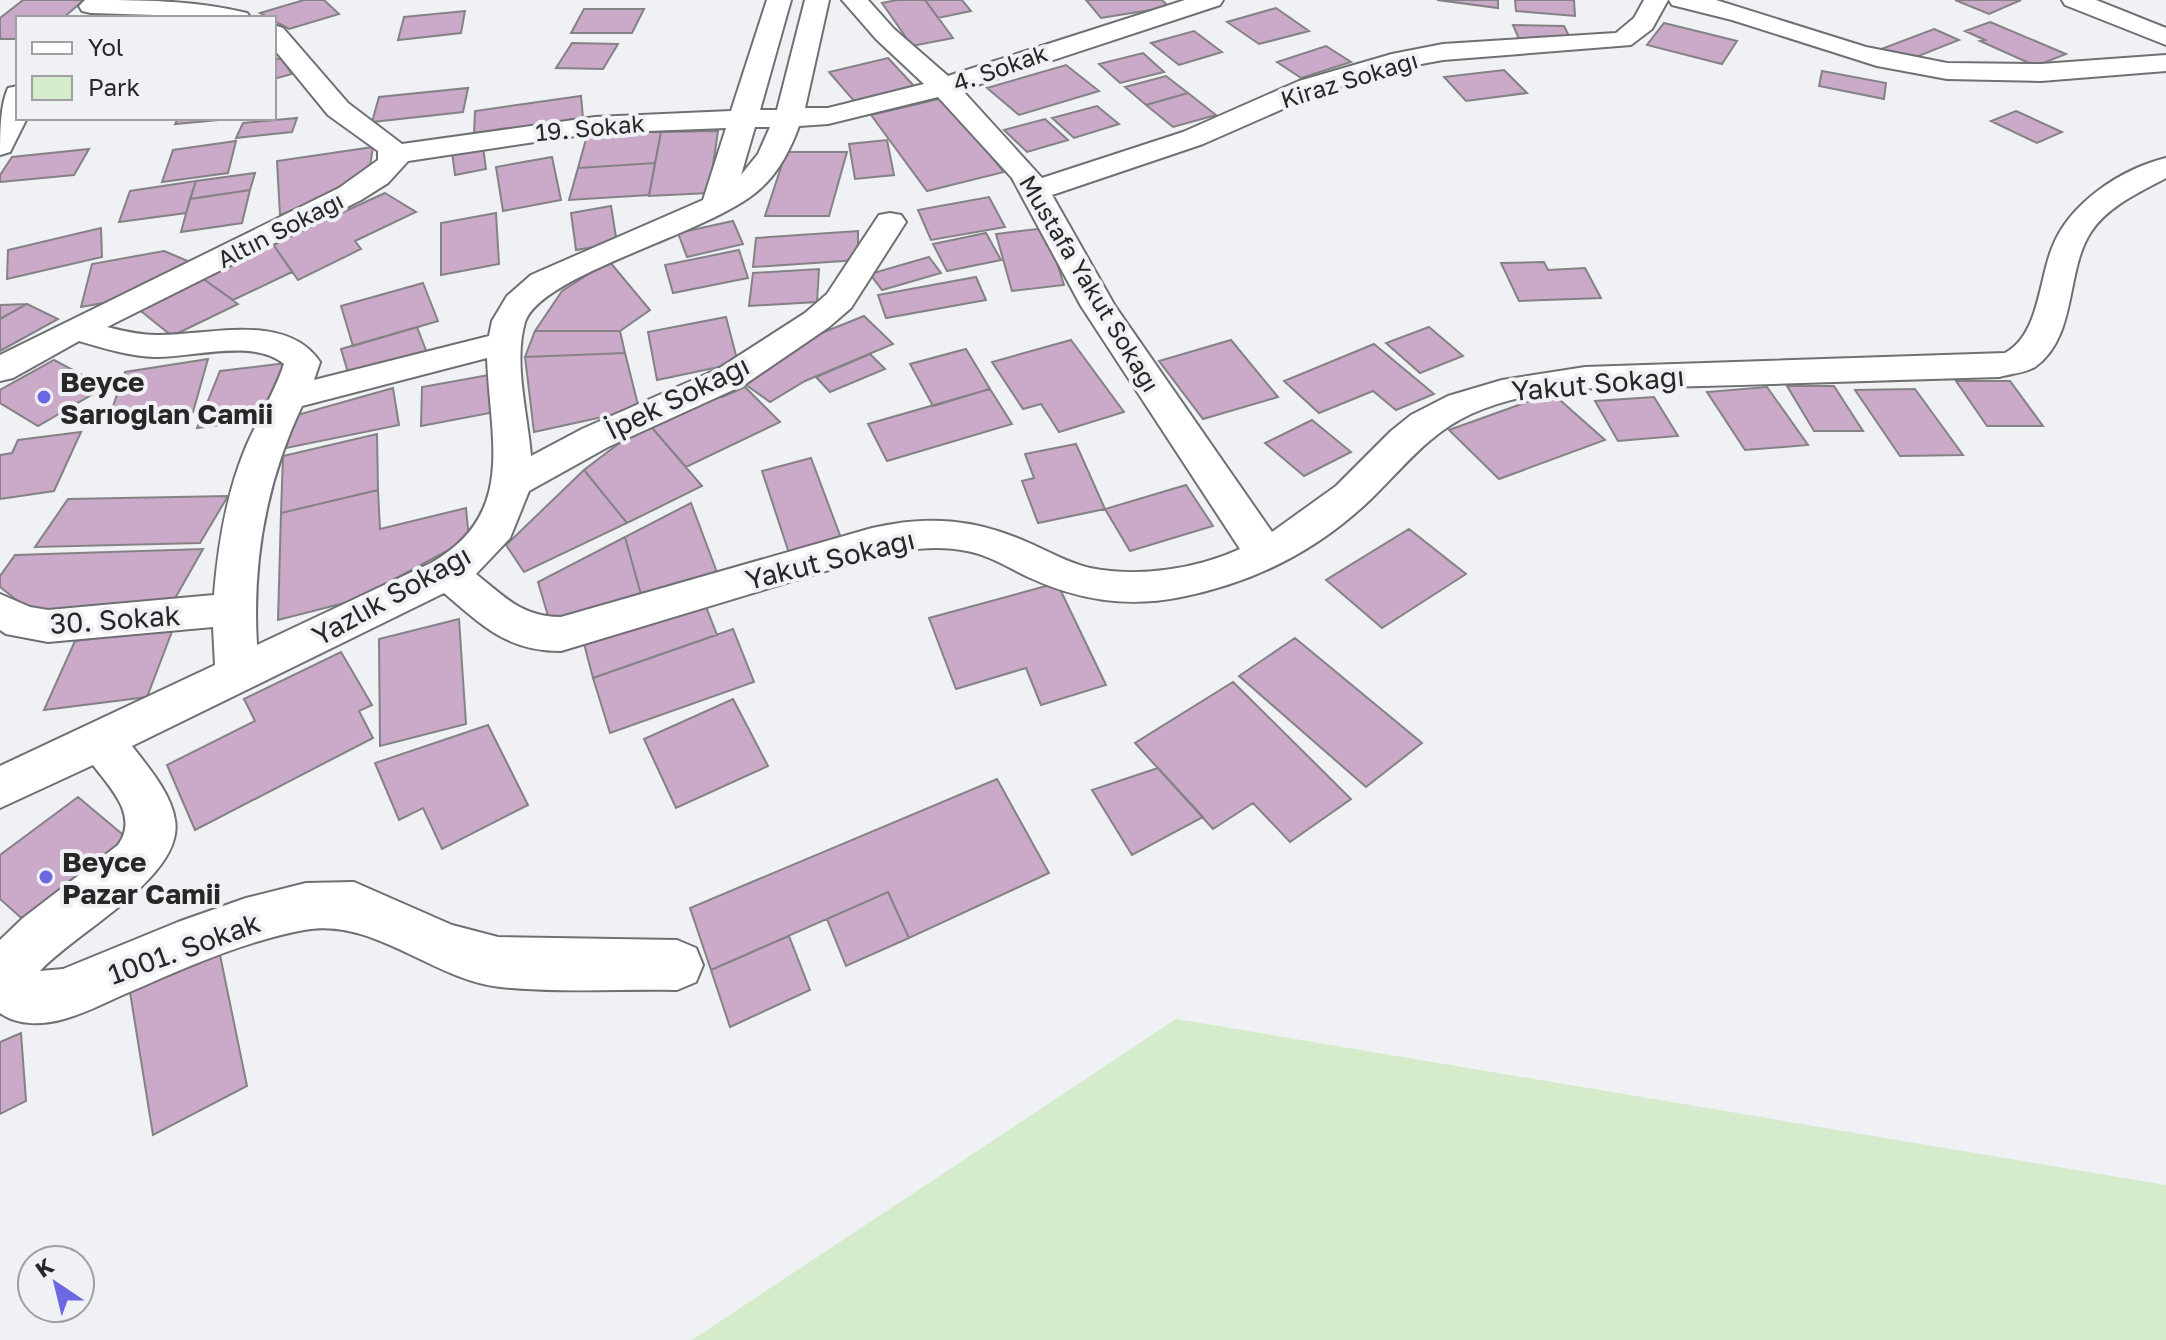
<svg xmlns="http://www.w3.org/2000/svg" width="2166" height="1340" font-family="'Golos Text',sans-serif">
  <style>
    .green { fill: #d4eccb }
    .building { fill: #cba9c9; stroke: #848284; stroke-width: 2 }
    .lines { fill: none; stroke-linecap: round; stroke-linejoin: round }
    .street-casing { stroke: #6f7073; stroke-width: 4 }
    .street { fill: #fff; fill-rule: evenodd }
    .poi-dot { fill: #6c68e2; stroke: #f0f1f4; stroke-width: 3 }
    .labels { text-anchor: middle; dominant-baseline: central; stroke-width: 8; stroke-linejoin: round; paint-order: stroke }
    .far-street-label { font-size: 24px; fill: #272729; stroke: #f0f1f4 }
    .poi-label { font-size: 28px; font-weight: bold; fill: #272729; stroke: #f0f1f4; text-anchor: start }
    .street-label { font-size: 28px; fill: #272729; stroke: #f0f1f4 }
  </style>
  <rect width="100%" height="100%" fill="#f0f1f4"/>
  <path class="green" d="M1176,1019L2166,1185V1340H692Z"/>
  <path class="building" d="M23,0H84L63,18H18V39H0V18Z
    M304,0H324L339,14L289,29L260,13Z
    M897,0H925L953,38L912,46L882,3Z
    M925,0H962L971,11L938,18Z
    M1086,0H1162L1169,7L1101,18Z
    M1437,0H1498V8Z
    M1515,0H1574L1575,16L1516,11Z
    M1955,0H2021L1989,14Z
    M1276,8L1309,31L1259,44L1227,22Z
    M584,9H644L632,33H571Z
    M465,11L461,33L398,40L404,17Z
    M1990,22L2066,54L2036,66L1980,41L1985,40L1965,31Z
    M1664,23L1737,41L1722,64L1647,45Z
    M1513,25L1564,26L1571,40L1519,39Z
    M1934,29L1959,40L1906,61L1881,49Z
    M1194,31L1222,52L1179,65L1151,43Z
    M572,43L618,44L603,69L556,68Z
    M1326,46L1351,62L1301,78L1277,62Z
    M1143,53L1164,72L1120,83L1099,64Z
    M281,58L292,74L274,79V60Z
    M888,58L914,86L854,101L829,72Z
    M1066,65L1099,91L1019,115L987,88Z
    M1504,70L1527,93L1466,101L1444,77Z
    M1822,71L1886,83L1884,99L1819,86Z
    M1166,76L1188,93L1146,105L1125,87Z
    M468,88L463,112L372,122L379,97Z
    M1188,93L1216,115L1173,127L1146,105Z
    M581,96L583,118L474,134L475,111Z
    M943,98L1004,172L927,191L871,115Z
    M1097,106L1119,124L1074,138L1052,118Z
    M2016,111L2062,132L2037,143L1991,121Z
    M178,118H241L175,124Z
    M297,118L292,132L236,138L243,123Z
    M1045,119L1068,140L1027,152L1004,130Z
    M718,131L709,193L649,196L661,132Z
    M588,132H661L655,163L578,168Z
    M887,140L894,175L855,179L849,144Z
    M236,141L228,173L162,182L173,150Z
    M373,147L370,166L352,181L311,203L280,215L277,161Z
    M483,147L486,169L455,175L452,152Z
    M89,149L74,175L0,182V175L12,157Z
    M786,152H847L829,216H765Z
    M552,157L561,200L503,211L496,167Z
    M655,163L649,195L569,200L578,168Z
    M255,173L250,190L190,199L196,181Z
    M196,181L186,213L119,222L130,191Z
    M250,190L242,223L181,232L190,199Z
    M385,193L416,212L355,241L361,249L298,280L273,244Z
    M989,197L1005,227L931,240L918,210Z
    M611,206L617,243L576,250L571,213Z
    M496,213L499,264L441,275V223Z
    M733,221L743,244L687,257L678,233Z
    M101,228L102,257L7,279L8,250Z
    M1046,228L1064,285L1012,291L996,234Z
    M858,231V260L753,267L756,238Z
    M986,233L1001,260L947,271L933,244Z
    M273,244L292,272L233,300L202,278Z
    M739,250L748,278L673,293L665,265Z
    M164,251L195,264L126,299L81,307L92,264Z
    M929,257L941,273L882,290L870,274Z
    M609,261L650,310L620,331H535L562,291Z
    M1544,262L1548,270L1585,268L1601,298L1519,301L1501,263Z
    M819,269L817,302L749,306L753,273Z
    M976,277L986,300L886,318L878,295Z
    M202,278L238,304L172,336L137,308Z
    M423,283L438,321L353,346L341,306Z
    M27,304L0,319V305Z
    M27,304L58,319L0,351V319Z
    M864,316L893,344L805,381L770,402L739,380L777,351Z
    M726,317L738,363L657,380L648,332Z
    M417,327L427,353L349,376L341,349Z
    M1429,327L1463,356L1420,373L1386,343Z
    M535,331H620L625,353L525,357Z
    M1071,340L1124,412L1059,432L1041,404L1023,409L992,362Z
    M1231,340L1278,397L1203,419L1159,361Z
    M1374,344L1434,394L1396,410L1373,391L1319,413L1284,381Z
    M966,349L990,389L933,406L910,364Z
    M625,353L639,409L534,432L525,357Z
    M870,354L885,369L830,392L816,377Z
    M208,359L193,412L106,426L125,372Z
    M54,360L105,387L38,426L0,403V390Z
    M287,363L268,419L197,428L220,371Z
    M489,375L490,413L421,426L422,387Z
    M1956,381H2010L2043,426H1987Z
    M1787,386H1834L1863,431H1814Z
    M745,387L780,422L686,467L647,422L716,391L722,397Z
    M1767,387L1808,445L1745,450L1707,392Z
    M393,388L399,425L286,448L290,417Z
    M990,389L1012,424L887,461L868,424Z
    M1915,389L1963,455L1900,456L1855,390Z
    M1552,393L1605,440L1499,479L1449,430Z
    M1654,397L1678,436L1618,441L1595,401Z
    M1312,420L1351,452L1304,476L1265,443Z
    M647,422L702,486L627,523L584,470Z
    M81,432L54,491L0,499V455L12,453L18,440Z
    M377,434L378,490L281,513L283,456Z
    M1076,444L1105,509L1038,523L1022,481L1034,478L1025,454Z
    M811,458L841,538L789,553L762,471Z
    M584,470L627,523L524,572L506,545Z
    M1186,485L1213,526L1130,551L1105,509Z
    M378,490L380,529L466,508L469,539L356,600L278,620L281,513Z
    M228,496L200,543L35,547L68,499Z
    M691,503L718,575L642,598L625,537Z
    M1409,529L1466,574L1382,628L1326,580Z
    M625,537L642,598L551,626L538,582Z
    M203,549L169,609L32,612L0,587V576L15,555Z
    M1057,583L1106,685L1041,705L1026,668L956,689L929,618Z
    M703,599L717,635L593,678L583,640Z
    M459,619L466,724L380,746L379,639Z
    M173,629L147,697L44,710L75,641Z
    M733,629L754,682L610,733L593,678Z
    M1295,638L1422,743L1366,787L1239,676Z
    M341,652L372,705L359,711L373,738L195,830L167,765L255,721L244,699Z
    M1233,682L1351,799L1290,842L1253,803L1213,829L1135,743Z
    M733,699L768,766L676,808L644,739Z
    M488,725L528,805L442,849L423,808L399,820L375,763Z
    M1158,768L1203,817L1132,855L1092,790Z
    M997,779L1049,873L909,938L888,892L711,970L690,908Z
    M78,797L134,844L29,925L0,899V855Z
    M888,892L909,938L846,966L827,919Z
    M789,936L810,990L730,1027L711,970Z
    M219,950L247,1086L153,1135L130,992Z
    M21,1033L26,1101L0,1114V1042Z"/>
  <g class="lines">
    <defs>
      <path id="street" d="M85,0C140,0 194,0 247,13L251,18L91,13L82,11L79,6Z
        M767,0H791L760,110H777L805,0H829L805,108H828L924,84L876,39L842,0H868L894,29L948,76L1185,0H1223L1220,5L962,90L1042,178L1183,132L1299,81L1392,54L1443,44L1616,33L1634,18L1644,0H1668L1652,29L1631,45L1443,60L1405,67L1319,93L1203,144L1052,195L1115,306L1272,532L1336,486L1391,431L1411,415L1448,396L1502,380L1585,367L2005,353C2039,335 2039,280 2052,248C2069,203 2121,169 2166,158V178C2140,192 2108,206 2091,232C2065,271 2078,336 2035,367C2025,373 2010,374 1999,377C1900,380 1802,383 1703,386C1627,388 1542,382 1471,414C1428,434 1404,467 1371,499C1318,550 1253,583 1181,597C1126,608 1078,600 1028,577C1009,568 989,555 967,551C935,544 903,550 872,557L561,651C507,651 483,626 444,593L132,746C148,767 171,793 175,820C185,876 73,934 40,971L63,969L178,922L246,898L306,883L354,882L452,925L498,937L677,940L696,948L703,965L696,982L677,990C619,989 558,993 500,987C431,979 374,917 304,930C245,941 187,967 132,991C110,1000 87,1013 64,1019C43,1025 18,1026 0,1013V940L23,918L118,845C139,816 111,789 93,765L0,808V766L215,665L213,627L48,642L6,634L0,630V594L30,607L48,610L214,595C218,545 226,495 245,449C257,420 274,394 284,364C254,338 191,358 154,357C128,356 103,348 79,341L13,378L0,381V355L339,188L378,160V151L328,115L274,49V25L283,28L348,103L402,144L595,117L731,111ZM938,97L1012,178L1081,306L1240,549C1196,569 1138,578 1090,568C1068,563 1048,551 1027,542C975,519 928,515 872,528L561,617C522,617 505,597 476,574L510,538L529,491L608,447L744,385L829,327L851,308L906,222L901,215L890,213L879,215L827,294L805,313L718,369L582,429L531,456C528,415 513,363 525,322C541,273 714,233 761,188C779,172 791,148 799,126L828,124ZM755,127H770L758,154L741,175ZM726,128L703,200L531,275L507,296L492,321L489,336L314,380L320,362C286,311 206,336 156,335C139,335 123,331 107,327L361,200L388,183L408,161L595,133ZM487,358C490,440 517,514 431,563L257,645C252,561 266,482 302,406Z
        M1669,0H1716L1866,47L1947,63L2041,64L2166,55V71L2041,81L1947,79L1877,66L1732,20L1672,5Z
        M2062,0H2096L2166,28V45L2065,5Z
        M18,86V118H27L10,152L0,155C0,134 0,106 8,88Z"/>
    </defs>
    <use href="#street" class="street-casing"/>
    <use href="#street" class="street"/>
  </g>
  <g class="poi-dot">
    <circle cx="44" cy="397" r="8"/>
    <circle cx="46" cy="877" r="8"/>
  </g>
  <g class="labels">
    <g class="far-street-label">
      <text transform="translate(1000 67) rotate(-19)">4. Sokak</text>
      <text transform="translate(1349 79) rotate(-17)">Kiraz Sokağı</text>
      <text transform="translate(590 127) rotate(-5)">19. Sokak</text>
      <text transform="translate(280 229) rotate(-27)">Altın Sokağı</text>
      <text transform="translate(1090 283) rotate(59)">Mustafa Yakut Sokağı</text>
    </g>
    <g class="poi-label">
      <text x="60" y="381">Beyce<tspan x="60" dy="32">Sarıoğlan Camii</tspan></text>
      <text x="62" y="861">Beyce<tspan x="62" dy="32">Pazar Camii</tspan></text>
    </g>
    <g class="street-label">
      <text transform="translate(1598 383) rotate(-5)">Yakut Sokağı</text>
      <text transform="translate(677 397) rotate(-26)">İpek Sokağı</text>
      <text transform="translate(830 559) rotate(-14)">Yakut Sokağı</text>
      <text transform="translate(391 595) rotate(-29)">Yazlık Sokağı</text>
      <text transform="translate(115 619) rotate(-4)">30. Sokak</text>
      <text transform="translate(184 948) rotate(-20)">1001. Sokak</text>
    </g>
  </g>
  <rect x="16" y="16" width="260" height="104" fill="#f0f1f4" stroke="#a0a0a3" stroke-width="2"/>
  <rect x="32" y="42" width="40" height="12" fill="#ffffff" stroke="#a0a0a3" stroke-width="2"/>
  <text x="88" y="56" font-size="24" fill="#272729">Yol</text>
  <rect x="32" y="76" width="40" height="24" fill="#d4eccb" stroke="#a0a0a3" stroke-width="2"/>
  <text x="88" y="96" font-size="24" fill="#272729">Park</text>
  <g transform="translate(56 1284) rotate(325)"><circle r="38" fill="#f0f1f4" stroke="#a0a0a3" stroke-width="2"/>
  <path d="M0-6L14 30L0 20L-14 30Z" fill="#6c68e2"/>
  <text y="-12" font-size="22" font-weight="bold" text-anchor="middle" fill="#272729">K</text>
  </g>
</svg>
